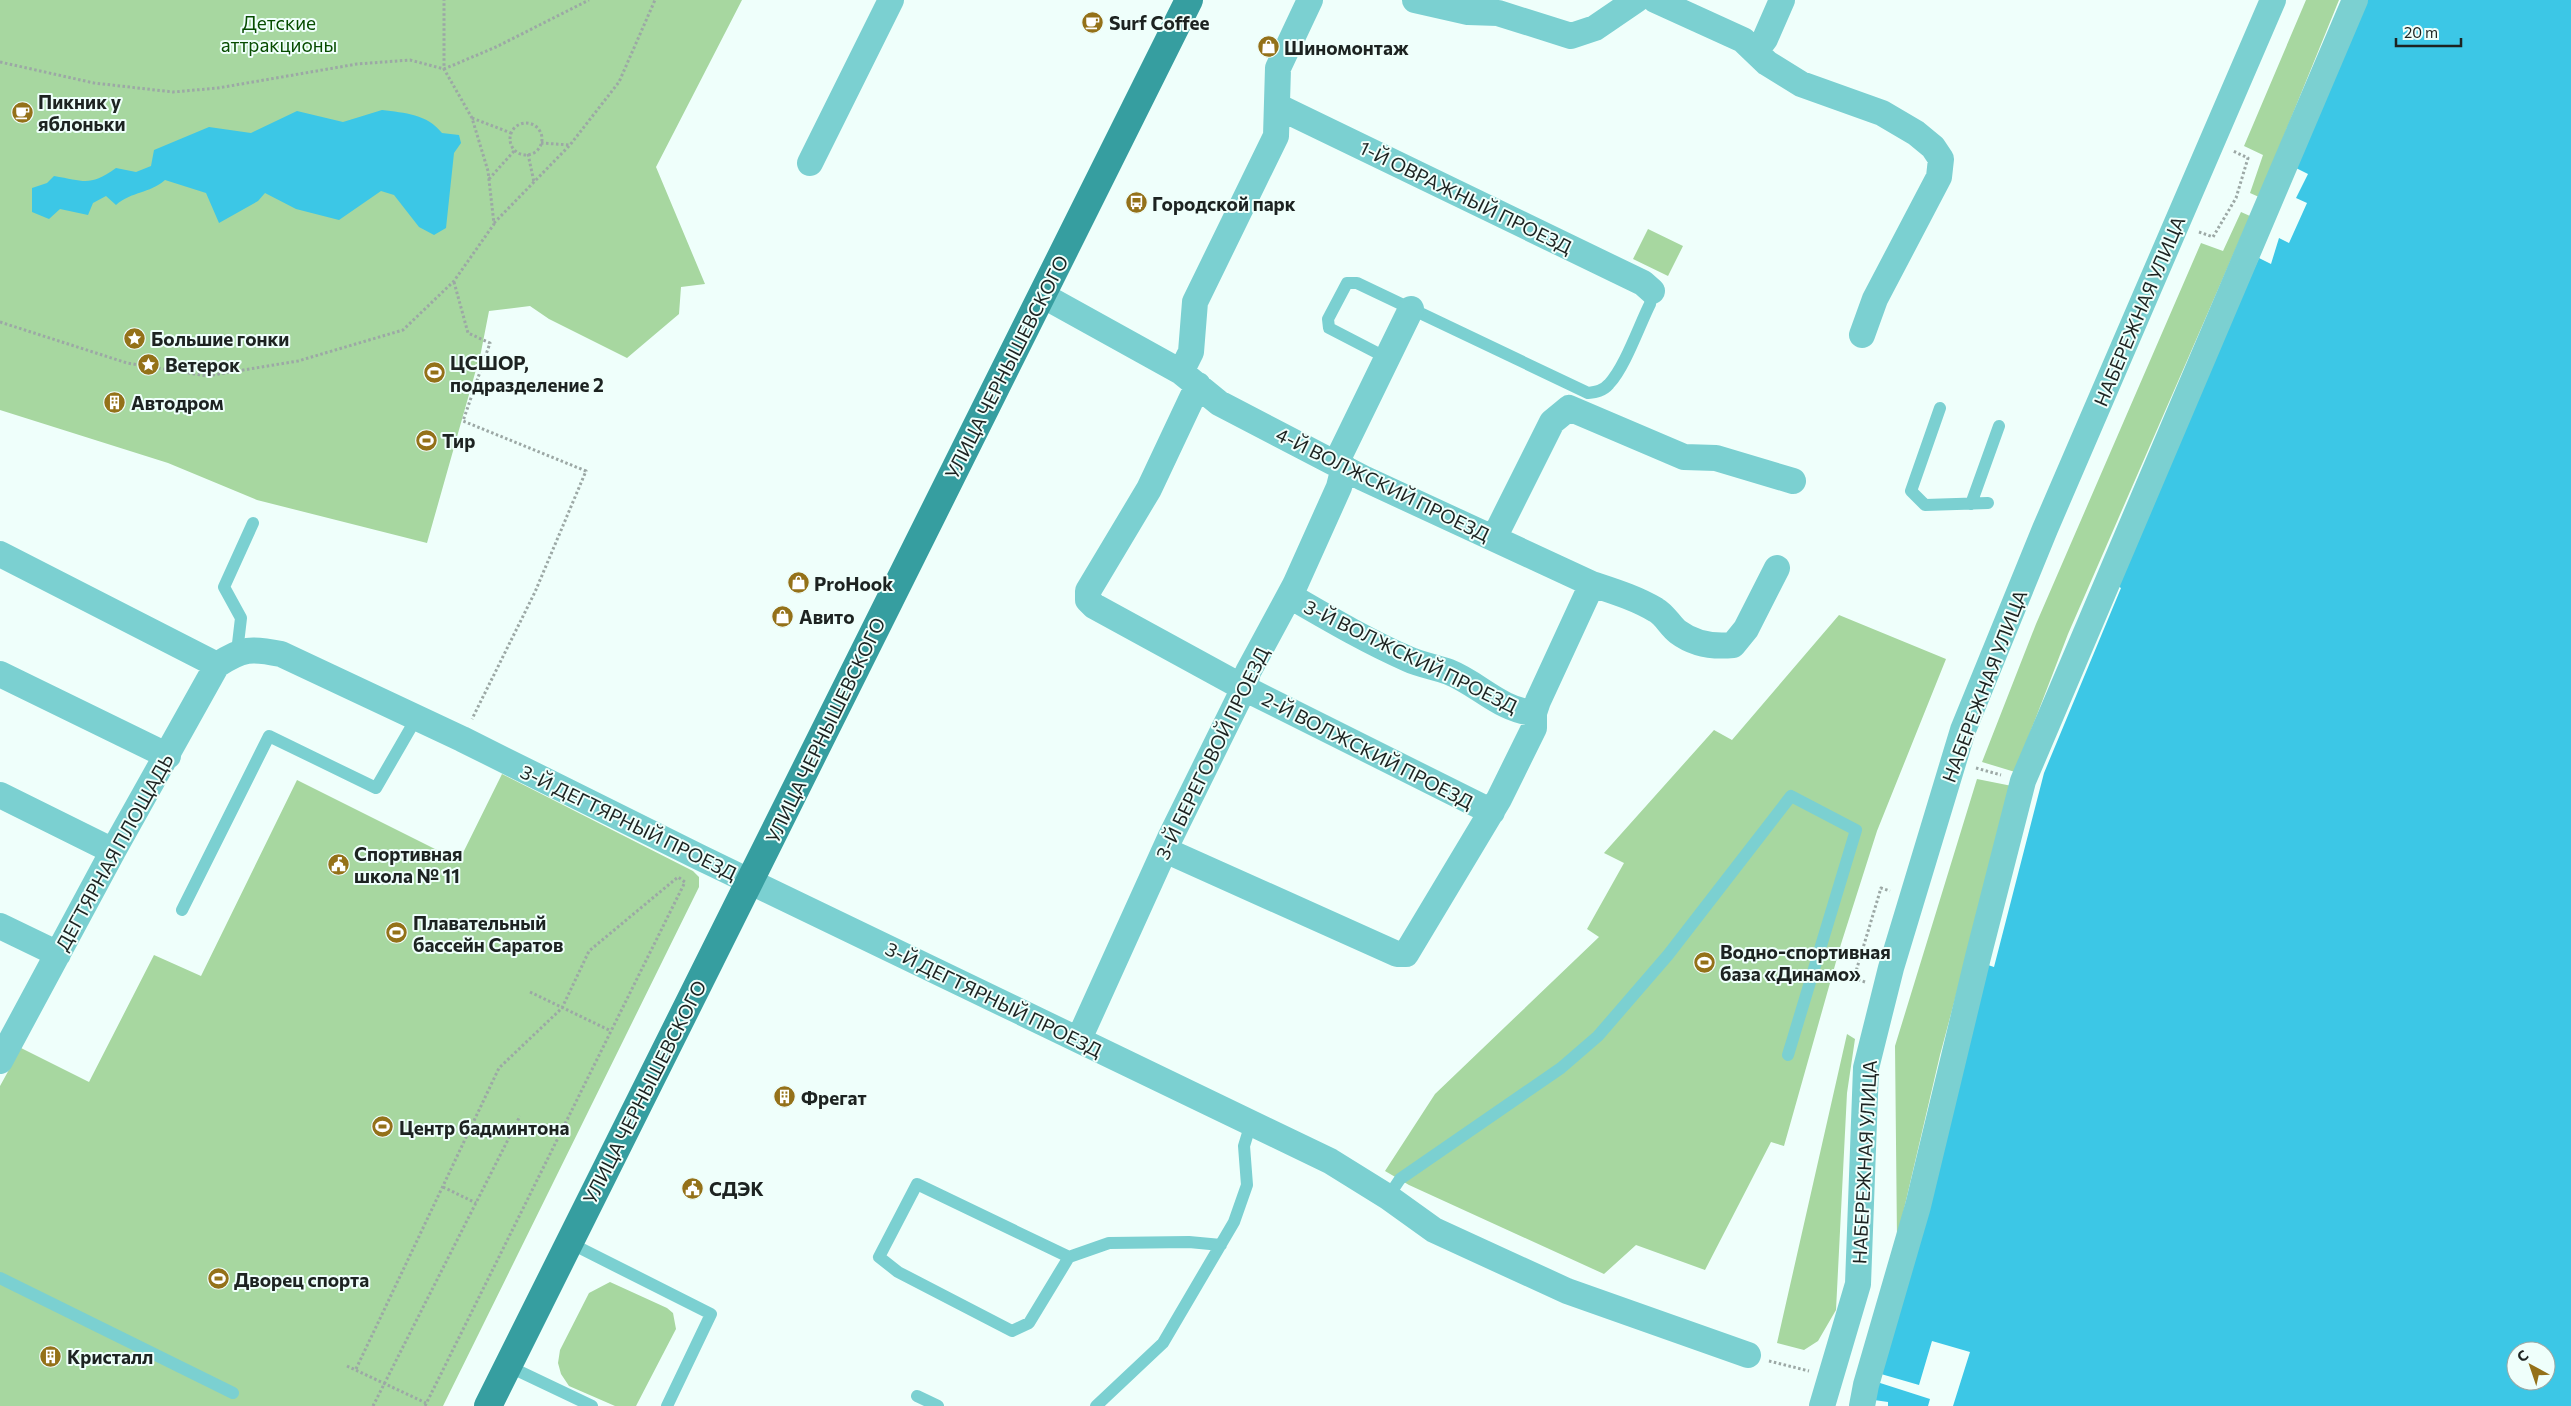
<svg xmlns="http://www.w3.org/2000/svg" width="2571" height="1406" font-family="Commissioner,sans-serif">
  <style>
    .green { fill: #a7d7a0 }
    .water { fill: #3cc7e6; fill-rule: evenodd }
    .pier { fill: #effffb }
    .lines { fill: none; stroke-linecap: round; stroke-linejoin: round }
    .path { stroke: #9ca8a5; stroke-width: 3; stroke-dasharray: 2.5 2.5; stroke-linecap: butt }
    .lane { stroke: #7bd0d1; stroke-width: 12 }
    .street { stroke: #7bd0d1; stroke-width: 26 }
    .primary { stroke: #369ea0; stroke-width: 28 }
    .labels { text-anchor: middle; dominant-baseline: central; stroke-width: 4; stroke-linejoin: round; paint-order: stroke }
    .park-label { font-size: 19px; fill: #074c00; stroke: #effffb }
    .poi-label { font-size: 19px; font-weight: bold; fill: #1d2321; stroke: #effffb; text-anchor: start }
    .street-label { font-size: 19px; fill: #1d2321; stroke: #effffb }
  </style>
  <rect width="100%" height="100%" fill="#effffb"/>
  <path class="green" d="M0,0H742L656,167L705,284L681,287L679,314L627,358L549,319L530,306L489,311L481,352L427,543L257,500L168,463L0,410Z
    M2306,0H2339L2259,197L2250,193L2263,155L2244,146Z
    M2241,212L2250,216L2068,634L2015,772L1982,762L2036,624L2201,243L2223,251Z
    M1648,229L1683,246L1668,276L1633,259Z
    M1839,615L1946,659L1877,831L1841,944L1784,1146L1771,1142L1705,1270L1636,1245L1604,1274L1409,1185L1385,1171L1435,1094L1599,937L1587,929L1624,863L1604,853L1714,730L1732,740Z
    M502,774L693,871L699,877V887L443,1406H0V1086L21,1048L89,1082L154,955L201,976L297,780L459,861Z
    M1977,779L2012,786L1940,1055L1897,1239L1895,1046Z
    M1847,1034L1855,1039L1847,1093L1836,1310L1818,1341L1804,1350L1777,1343Z
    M610,1282L667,1308L673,1313L676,1329L636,1406H615L569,1386L561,1374L558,1363L560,1350L589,1293Z"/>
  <path class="water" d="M2366,0H2571V1406H1888V1402L1874,1400L1985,964L1994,967L2044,773L2121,588L2113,583L2259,258L2271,264L2279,238L2289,243L2307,203L2296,198L2308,174L2296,168ZM2516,1351H2546V1381H2516Z
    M382,110C405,113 427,114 442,133L459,135L461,143L454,153L446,228L434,235L419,227L394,195L381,191L339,220L296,209L265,193L258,201L219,223L206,193L165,180C149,194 132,191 116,205L106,196L93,203L88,215L60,209L49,219L32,212V188L47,183L54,176C85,181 89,187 116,168L136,172L151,166L154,150L209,127L251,133L297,111L343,122Z"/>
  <path class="pier" d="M1932,1341L1970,1352L1953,1406H1928L1930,1399L1877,1382L1881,1374L1919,1385Z"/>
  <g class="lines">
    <path class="path" d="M0,62L94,83L173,92L218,88L357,64L410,60L444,69L496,47L589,0
      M472,118L511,133
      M510 139a16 16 0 1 1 32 0a16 16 0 1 1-32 0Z
      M541,143L570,145
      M528,154L534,182
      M489,179L515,150
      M494,223L570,145L619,82L655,0
      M2199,232L2213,237L2236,198L2248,158L2233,151
      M454,282L468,333L490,343L463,421L586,471L535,592L472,719
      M0,322L127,363L207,376L298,361L403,330L454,281L494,224L488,171L472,118L444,69V0
      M1976,768L2001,775
      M1865,982L1854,978L1881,888L1890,891
      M530,992L611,1031
      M443,1187L476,1203
      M1769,1361L1809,1371
      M347,1366L426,1403
      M356,1369L499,1068L562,1008L589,951L678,877L685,882L425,1406
      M373,1406L520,1116"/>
    <path class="lane" d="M1387,358L1329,328L1328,319L1347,283H1357L1588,393C1596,392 1603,391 1609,384C1625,367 1639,326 1650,304L1652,291
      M1940,408L1911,491L1925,505L1988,503
      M1971,504L1999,426
      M237,652L241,618L224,587L253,523
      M182,910L269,736L376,788L417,717
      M1388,1197L1400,1179L1561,1068L1598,1036L1668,955L1791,796L1856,830L1788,1055
      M568,1242L711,1314L667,1406
      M1069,1257L1029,1323L1012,1331L898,1272L879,1257L917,1184L1069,1257L1109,1243L1189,1242L1221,1245
      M0,1278L233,1393
      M508,1366L592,1406
      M917,1396L938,1406
      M1096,1406L1163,1343L1234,1222L1247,1185L1244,1146L1251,1123"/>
    <path class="street" d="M1415,0L1468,12L1498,13L1571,36L1595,28L1636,0
      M1655,0L1743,40L1767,63L1801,84L1882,113L1916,133L1933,147L1941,159L1939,177L1875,299L1862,335
      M1756,51L1765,39L1782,0
      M1277,106L1643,283L1652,291
      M810,163L891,0
      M1042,295L1181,372L1219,403L1363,478L1592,584C1613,591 1636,598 1656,610C1665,615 1670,626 1678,632C1694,644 1714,647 1733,645L1746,629L1777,568
      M1181,372L1191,352L1195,302L1276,136L1278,68L1310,0
      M1198,385L1149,489L1088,591V600L1094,606L1244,688L1492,812
      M1336,463L1411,309
      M1494,538L1552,422L1569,408L1684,457L1716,458L1793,481
      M0,554L217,665
      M1290,596C1328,618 1367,641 1408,659C1421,665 1436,667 1449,672C1479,684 1500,710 1534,713
      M0,674L168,756
      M0,795L113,851
      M1165,850L1397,954H1406L1499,799L1534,728V713L1538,701L1592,584
      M0,926L58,954
      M1079,1039L1170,838L1244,688L1248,672L1295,585L1339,487L1344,467
      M0,1061L113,851L217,665C243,648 251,648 281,654L462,739L699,857L1330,1161L1388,1197L1434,1230L1567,1291L1748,1355
      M1822,1406L1858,1284L1866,1068L1891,968L1963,730L2045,529L2273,0
      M1862,1406L1866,1385L1918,1206L1978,957L2023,781L2355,0"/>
    <path class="primary" d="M488,1406L1189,0"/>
  </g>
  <defs>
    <symbol id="cafe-disc" viewBox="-11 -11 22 22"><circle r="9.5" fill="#947119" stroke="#effffb"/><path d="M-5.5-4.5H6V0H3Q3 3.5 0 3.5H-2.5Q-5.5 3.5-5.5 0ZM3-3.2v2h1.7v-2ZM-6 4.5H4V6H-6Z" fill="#fff"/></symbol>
    <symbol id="shop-disc" viewBox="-11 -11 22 22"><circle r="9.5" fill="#947119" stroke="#effffb"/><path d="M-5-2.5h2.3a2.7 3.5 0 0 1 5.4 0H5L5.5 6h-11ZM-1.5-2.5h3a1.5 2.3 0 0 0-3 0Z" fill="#fff"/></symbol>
    <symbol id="bus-disc" viewBox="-11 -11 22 22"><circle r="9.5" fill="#947119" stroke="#effffb"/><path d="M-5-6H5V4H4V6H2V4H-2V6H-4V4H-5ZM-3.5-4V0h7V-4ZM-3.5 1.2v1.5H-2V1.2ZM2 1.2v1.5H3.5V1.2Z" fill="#fff"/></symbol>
    <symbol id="sight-disc" viewBox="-11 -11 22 22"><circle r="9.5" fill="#947119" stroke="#effffb"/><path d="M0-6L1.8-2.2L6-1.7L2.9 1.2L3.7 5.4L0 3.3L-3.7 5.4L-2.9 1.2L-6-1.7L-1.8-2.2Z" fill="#fff"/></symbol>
    <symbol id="stadium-disc" viewBox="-11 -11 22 22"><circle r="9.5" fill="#947119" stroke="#effffb"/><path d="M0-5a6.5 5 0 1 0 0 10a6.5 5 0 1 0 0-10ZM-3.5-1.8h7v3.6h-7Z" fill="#fff"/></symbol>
    <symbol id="building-disc" viewBox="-11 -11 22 22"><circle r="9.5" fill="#947119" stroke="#effffb"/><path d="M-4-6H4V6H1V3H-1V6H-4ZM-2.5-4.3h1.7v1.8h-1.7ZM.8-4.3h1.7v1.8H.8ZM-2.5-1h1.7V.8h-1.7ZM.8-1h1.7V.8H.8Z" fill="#fff"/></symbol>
    <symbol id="civic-disc" viewBox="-11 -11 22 22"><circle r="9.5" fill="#947119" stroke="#effffb"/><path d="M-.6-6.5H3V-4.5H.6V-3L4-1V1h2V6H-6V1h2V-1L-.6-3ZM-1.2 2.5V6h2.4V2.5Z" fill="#fff"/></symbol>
  </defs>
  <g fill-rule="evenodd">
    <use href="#cafe-disc" x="1080" y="10" width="25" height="25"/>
    <use href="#shop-disc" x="1256" y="34" width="25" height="25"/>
    <use href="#cafe-disc" x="10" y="100" width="25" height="25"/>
    <use href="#bus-disc" x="1124" y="190" width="25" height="25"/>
    <use href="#sight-disc" x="122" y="326" width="25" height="25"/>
    <use href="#sight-disc" x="136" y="352" width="25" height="25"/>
    <use href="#stadium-disc" x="422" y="360" width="25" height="25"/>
    <use href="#building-disc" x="102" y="390" width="25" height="25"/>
    <use href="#stadium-disc" x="414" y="428" width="25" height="25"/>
    <use href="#shop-disc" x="786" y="570" width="25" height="25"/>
    <use href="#shop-disc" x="770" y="604" width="25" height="25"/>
    <use href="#civic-disc" x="326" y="852" width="25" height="25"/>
    <use href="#stadium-disc" x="384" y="920" width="25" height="25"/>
    <use href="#stadium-disc" x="1692" y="950" width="25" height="25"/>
    <use href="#building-disc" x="772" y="1084" width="25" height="25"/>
    <use href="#stadium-disc" x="370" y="1114" width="25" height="25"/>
    <use href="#civic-disc" x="680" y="1176" width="25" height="25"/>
    <use href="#stadium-disc" x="206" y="1266" width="25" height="25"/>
    <use href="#building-disc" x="38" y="1344" width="25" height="25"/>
  </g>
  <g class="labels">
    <g class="park-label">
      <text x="279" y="22">Детские<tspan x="279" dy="22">аттракционы</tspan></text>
    </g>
    <g class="poi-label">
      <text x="1109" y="22">Surf Coffee</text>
      <text x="1284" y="47">Шиномонтаж</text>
      <text x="38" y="101">Пикник у<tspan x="38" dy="22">яблоньки</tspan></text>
      <text x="1152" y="203">Городской парк</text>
      <text x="151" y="338">Большие гонки</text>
      <text x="450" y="362">ЦСШОР,<tspan x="450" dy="22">подразделение 2</tspan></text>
      <text x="165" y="364">Ветерок</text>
      <text x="131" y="402">Автодром</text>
      <text x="442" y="440">Тир</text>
      <text x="814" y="583">ProHook</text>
      <text x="799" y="616">Авито</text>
      <text x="354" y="853">Спортивная<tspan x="354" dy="22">школа № 11</tspan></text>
      <text x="413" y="922">Плавательный<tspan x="413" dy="22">бассейн Саратов</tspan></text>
      <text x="1720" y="951">Водно-спортивная<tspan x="1720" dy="22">база «Динамо»</tspan></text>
      <text x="801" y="1097">Фрегат</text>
      <text x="399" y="1127">Центр бадминтона</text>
      <text x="709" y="1188">СДЭК</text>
      <text x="234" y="1279">Дворец спорта</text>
      <text x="67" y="1356">Кристалл</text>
    </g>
    <g class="street-label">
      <text transform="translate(1466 197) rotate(26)">1-Й ОВРАЖНЫЙ ПРОЕЗД</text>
      <text transform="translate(2139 311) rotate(-67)">НАБЕРЕЖНАЯ УЛИЦА</text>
      <text transform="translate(1006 367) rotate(-63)">УЛИЦА ЧЕРНЫШЕВСКОГО</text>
      <text transform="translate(1383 484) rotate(26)">4-Й ВОЛЖСКИЙ ПРОЕЗД</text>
      <text transform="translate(1411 656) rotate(26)">3-Й ВОЛЖСКИЙ ПРОЕЗД</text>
      <text transform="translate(1984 686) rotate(-69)">НАБЕРЕЖНАЯ УЛИЦА</text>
      <text transform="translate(825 730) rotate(-64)">УЛИЦА ЧЕРНЫШЕВСКОГО</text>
      <text transform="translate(1368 750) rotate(27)">2-Й ВОЛЖСКИЙ ПРОЕЗД</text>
      <text transform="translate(1212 753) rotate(-64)">3-Й БЕРЕГОВОЙ ПРОЕЗД</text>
      <text transform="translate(629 822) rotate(26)">3-Й ДЕГТЯРНЫЙ ПРОЕЗД</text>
      <text transform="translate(114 852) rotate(-61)">ДЕГТЯРНАЯ ПЛОЩАДЬ</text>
      <text transform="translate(994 999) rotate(26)">3-Й ДЕГТЯРНЫЙ ПРОЕЗД</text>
      <text transform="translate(644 1092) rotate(-63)">УЛИЦА ЧЕРНЫШЕВСКОГО</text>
      <text transform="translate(1864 1162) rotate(-87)">НАБЕРЕЖНАЯ УЛИЦА</text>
    </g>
  </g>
  <g transform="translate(2531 1366) rotate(320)"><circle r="24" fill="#effffb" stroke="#9ba7a4"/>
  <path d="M0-4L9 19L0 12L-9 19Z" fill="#947119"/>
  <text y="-8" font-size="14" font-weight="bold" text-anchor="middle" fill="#1d2321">С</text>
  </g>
  <path d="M2396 38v8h65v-8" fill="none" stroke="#1d2321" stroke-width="2.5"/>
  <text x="2404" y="38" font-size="15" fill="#1d2321" stroke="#effffb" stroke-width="4" paint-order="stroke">20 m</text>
</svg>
